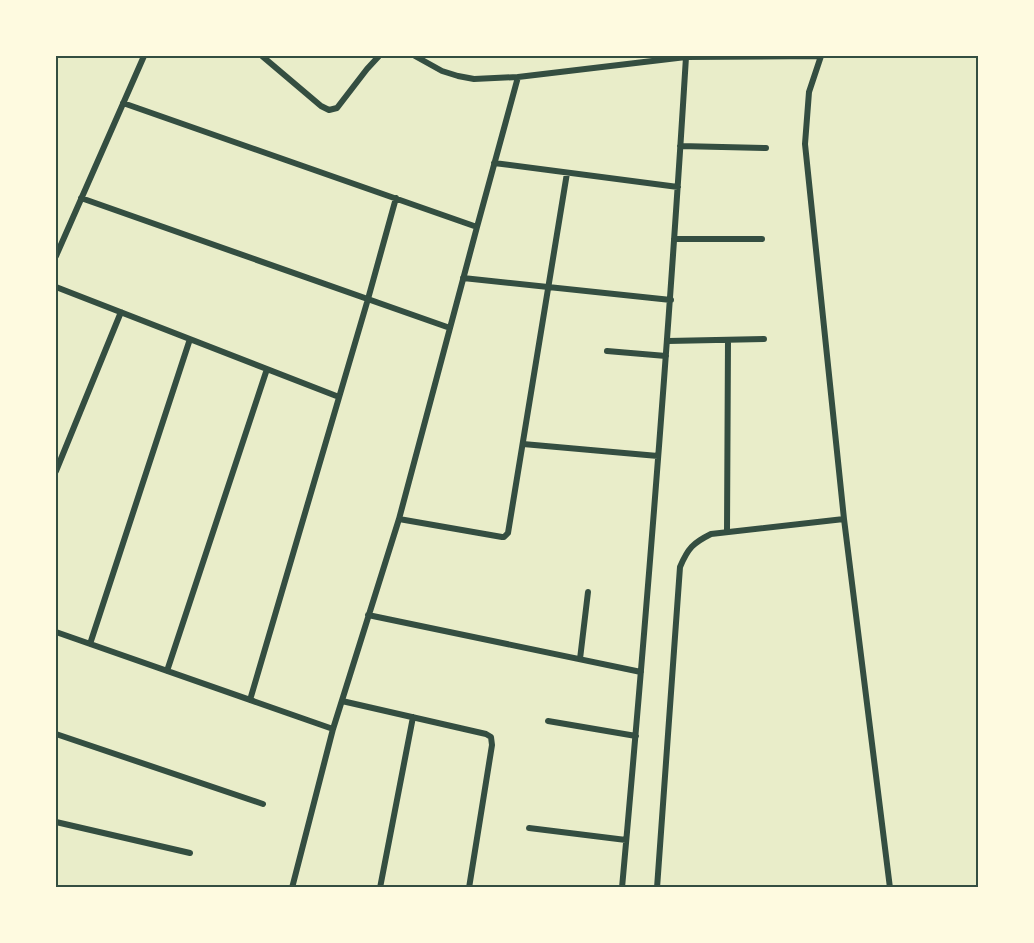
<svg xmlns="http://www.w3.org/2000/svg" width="1034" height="943" font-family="'DejaVu Sans',sans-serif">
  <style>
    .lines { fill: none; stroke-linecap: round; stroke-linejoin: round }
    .minor { stroke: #344e41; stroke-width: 6 }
    .neatline { fill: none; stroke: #344e41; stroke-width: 2 }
  </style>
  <rect width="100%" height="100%" fill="#e9edc9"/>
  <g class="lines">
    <path class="minor" d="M262,56L321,106L329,110L337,108L367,69L379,56
      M415,56L442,71L458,76L474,79L518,77L686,57L817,56
      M821,56L809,92L805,144L844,519L890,888
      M123,103L477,227
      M680,146L766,148
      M494,163L678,187
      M81,198L450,328
      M674,239H762
      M56,256L144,56
      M463,278L671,300
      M56,287L339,397
      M668,341L764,339
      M607,351L666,356
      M523,444L658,456
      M56,471L121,312
      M399,519L502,537H504L508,533L567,173
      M727,532L728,340
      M368,615L641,672
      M56,632L333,729
      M90,644L190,339
      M580,659L588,592
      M167,671L267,369
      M250,700L368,299L396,198
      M342,701L486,734L491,737L492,745L469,888
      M548,721L636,736
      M56,734L263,804
      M56,822L190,853
      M529,828L626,840
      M292,888L333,729L399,519L477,227L518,77
      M380,888L413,717
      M622,888C647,611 669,334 686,57
      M657,888L680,567C688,548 693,543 711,534L844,519"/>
  </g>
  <rect width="1034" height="943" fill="none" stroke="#fefae0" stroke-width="114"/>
  <rect x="57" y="57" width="920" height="829" class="neatline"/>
</svg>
